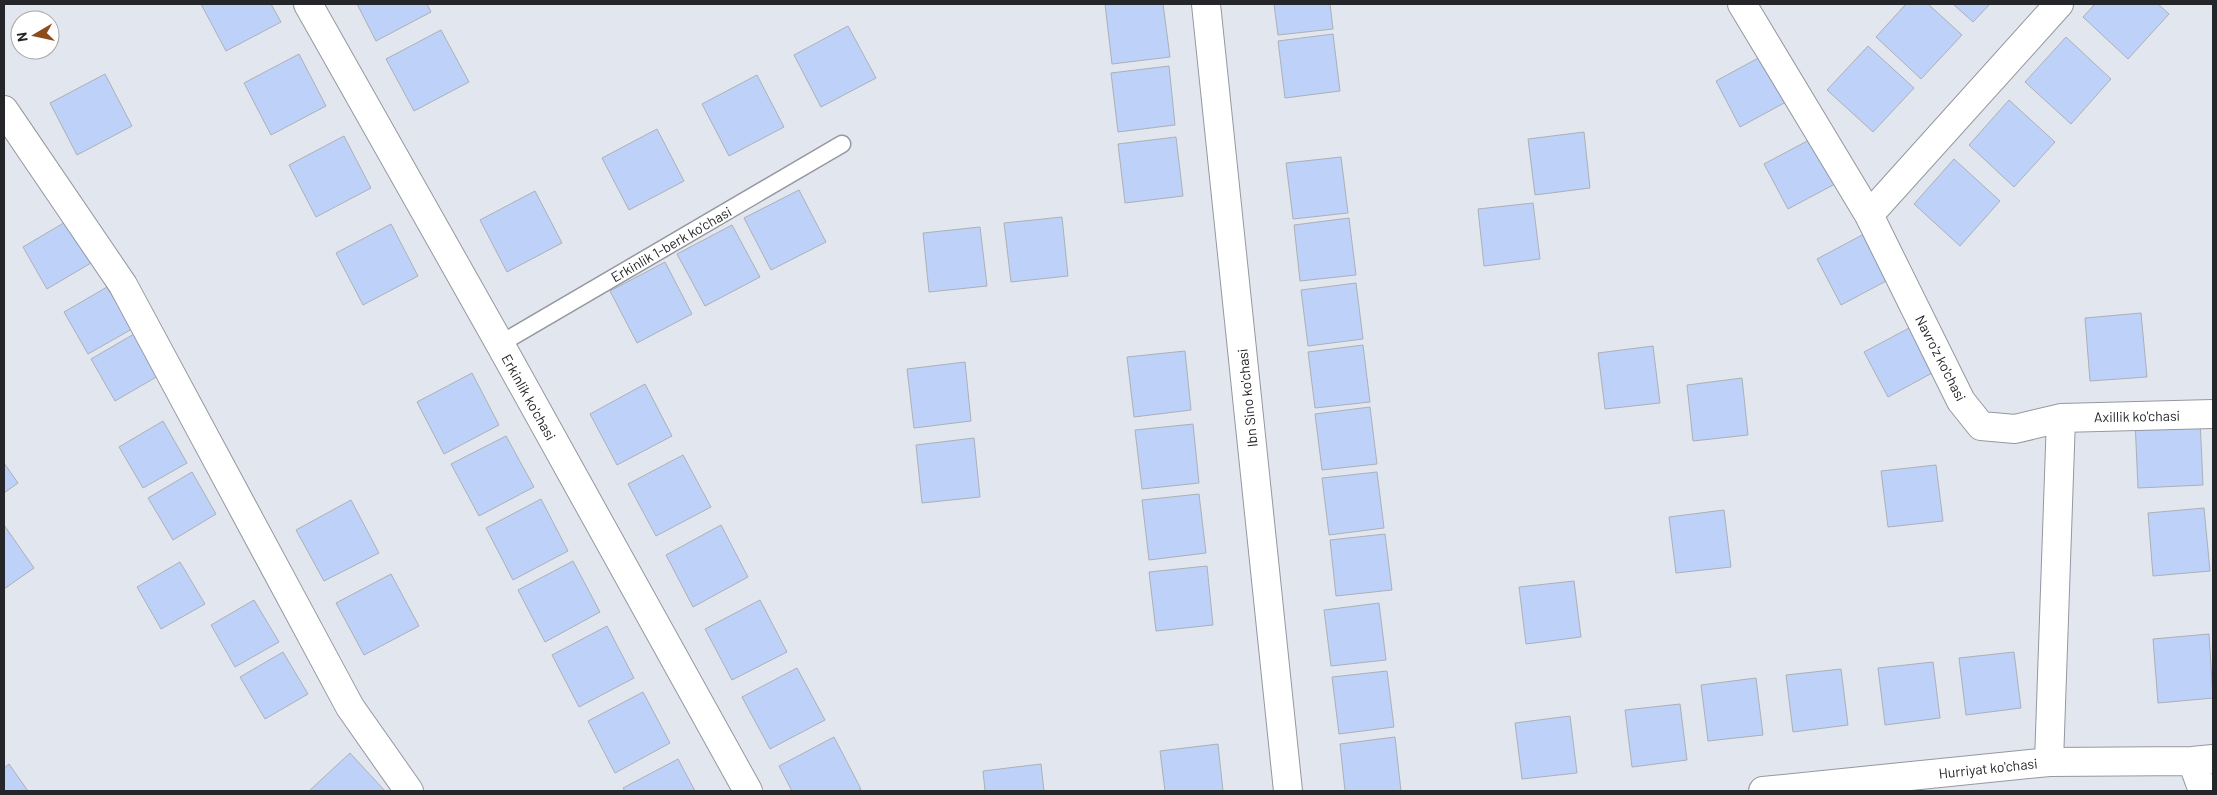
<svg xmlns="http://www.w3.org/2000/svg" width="2217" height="795" font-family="Barlow,sans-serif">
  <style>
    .building { fill: #bdd1f9; stroke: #acb0b7 }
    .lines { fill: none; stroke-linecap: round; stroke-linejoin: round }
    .lane-casing { stroke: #9598a0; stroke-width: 19 }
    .street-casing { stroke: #9598a0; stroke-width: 30 }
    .lane { stroke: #fff; stroke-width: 16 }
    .street { stroke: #fff; stroke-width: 28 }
    .labels { text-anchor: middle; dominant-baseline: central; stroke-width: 4; stroke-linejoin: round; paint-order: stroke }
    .street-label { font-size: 14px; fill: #252629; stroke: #fff }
  </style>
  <rect width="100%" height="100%" fill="#e2e6ee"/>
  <path class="building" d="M201,4H271L281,22L226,51Z
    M357,4H427L431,12L376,41Z
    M1105,4H1163L1170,57L1112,64Z
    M1274,4H1330L1333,29L1278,35Z
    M1906,4H1928L1962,35L1921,79L1876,37Z
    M1953,4H1990L1973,22Z
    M2095,4H2158L2169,14L2128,59L2083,17Z
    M848,26L876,78L821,107L794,55Z
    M441,30L469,82L414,111L386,59Z
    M1333,34L1340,91L1285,98L1278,41Z
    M2066,37L2111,79L2071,124L2025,82Z
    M1868,46L1914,88L1873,132L1827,90Z
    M299,54L326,106L271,135L244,83Z
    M1762,56L1786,102L1740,127L1716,81Z
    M1169,66L1175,125L1118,132L1111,73Z
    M105,74L132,126L77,155L50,103Z
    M757,75L784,127L729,156L702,104Z
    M2009,100L2055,142L2014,187L1969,145Z
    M657,129L684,181L629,210L602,158Z
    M1584,132L1590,188L1535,195L1528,139Z
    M344,136L371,188L316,217L289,165Z
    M1176,137L1183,196L1125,203L1118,144Z
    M1811,139L1835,184L1788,209L1764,164Z
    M1341,157L1348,213L1293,219L1286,163Z
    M1954,159L2000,201L1960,246L1914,204Z
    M799,190L826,242L771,270L744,218Z
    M535,191L562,243L507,272L480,220Z
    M1533,203L1540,259L1484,266L1478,209Z
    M1062,217L1068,276L1011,282L1004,223Z
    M1349,218L1356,275L1300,281L1294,225Z
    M67,221L91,263L47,289L23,247Z
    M391,224L418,276L363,305L336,253Z
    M732,225L760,277L705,306L677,254Z
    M980,227L987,286L929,292L923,233Z
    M1864,234L1888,280L1841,305L1817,259Z
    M665,262L692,314L637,343L610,291Z
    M1356,283L1363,339L1308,346L1301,290Z
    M107,287L132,329L88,354L64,312Z
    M2141,313L2147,377L2090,381L2085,318Z
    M1911,327L1934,372L1888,397L1864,352Z
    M134,334L158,376L115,401L91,359Z
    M1363,345L1370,402L1315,408L1308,352Z
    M1653,346L1660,403L1605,409L1598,353Z
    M1185,351L1191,410L1134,417L1127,357Z
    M965,362L971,421L914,428L907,369Z
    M472,373L499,425L444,454L417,402Z
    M1742,378L1748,435L1693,441L1687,385Z
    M645,384L672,436L617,465L590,414Z
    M1370,407L1377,464L1322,470L1315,414Z
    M2200,419L2203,485L2138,488L2135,421Z
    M163,421L187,463L143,488L119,447Z
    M1193,424L1199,483L1142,489L1135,430Z
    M506,436L534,487L479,516L451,464Z
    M974,438L980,497L922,503L916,445Z
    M683,455L711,507L656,536L628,484Z
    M4,463L18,483L4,493Z
    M1936,465L1943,521L1888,527L1881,471Z
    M192,472L216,514L173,540L148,498Z
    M1377,472L1384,528L1329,535L1322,478Z
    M1199,494L1206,553L1149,560L1142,500Z
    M541,499L568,551L513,580L486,528Z
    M351,500L379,553L324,581L296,530Z
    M2204,508L2210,571L2153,576L2148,513Z
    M1724,510L1731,567L1676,573L1669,517Z
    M4,525L34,568L4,589Z
    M721,525L748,577L693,607L666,555Z
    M1385,534L1392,590L1336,596L1330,540Z
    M573,561L600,612L545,642L518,590Z
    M180,562L205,604L161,629L137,587Z
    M1207,566L1213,625L1156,631L1149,572Z
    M391,574L419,626L364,655L336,603Z
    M1574,581L1581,637L1526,644L1519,587Z
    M254,600L279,642L235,667L211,625Z
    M760,600L787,652L732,680L705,629Z
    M1379,603L1386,660L1331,666L1324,610Z
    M607,626L634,678L579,707L552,655Z
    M2209,634L2213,698L2158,703L2153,639Z
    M283,652L308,694L265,719L240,677Z
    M2014,652L2021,708L1966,715L1959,658Z
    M1933,662L1940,718L1885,725L1878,668Z
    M797,668L825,720L770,749L742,697Z
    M1841,669L1848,725L1793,732L1786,675Z
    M1387,671L1394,727L1339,734L1332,677Z
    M1756,678L1763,735L1708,741L1701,685Z
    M643,692L670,743L615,773L588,721Z
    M1680,704L1687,760L1632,767L1625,710Z
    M1570,716L1577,773L1522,779L1515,723Z
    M834,737L861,789L857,791H792L779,766Z
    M1395,737L1401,791H1345L1340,744Z
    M1218,744L1223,791H1165L1160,751Z
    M350,753L385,791H309Z
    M678,759L695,791H625L623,788Z
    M9,764L28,791H4V768Z
    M1041,764L1044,791H985L983,771Z"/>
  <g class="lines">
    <defs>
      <path id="lane" d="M500,344L842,144"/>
      <path id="street" d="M308,4L500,344L748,791
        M1206,4L1288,791
        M1742,4L1869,215L1961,401L1981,426L2015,429L2061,418L2213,414
        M4,110L123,285L350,707L409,791
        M1869,215L2059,4
        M2192,761L2203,791
        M2049,762L2061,418
        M1763,791L2049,762L2192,761L2213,759"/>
    </defs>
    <use href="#lane" class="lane-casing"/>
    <use href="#street" class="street-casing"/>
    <use href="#lane" class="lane"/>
    <use href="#street" class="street"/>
  </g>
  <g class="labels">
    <g class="street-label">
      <text transform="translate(671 244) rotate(-30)">Erkinlik 1-berk ko'chasi</text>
      <text transform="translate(1941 358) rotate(63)">Navro'z ko'chasi</text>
      <text transform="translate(529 397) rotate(61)">Erkinlik ko'chasi</text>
      <text transform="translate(1247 398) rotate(-96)">Ibn Sino ko'chasi</text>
      <text transform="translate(2137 416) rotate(-1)">Axillik ko'chasi</text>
      <text transform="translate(1988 768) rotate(-6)">Hurriyat ko'chasi</text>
    </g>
  </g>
  <rect width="2217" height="795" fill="none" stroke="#252629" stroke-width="10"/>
  <g transform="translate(35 35) rotate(261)"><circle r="24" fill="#ffffff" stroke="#a8a8a9"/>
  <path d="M0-4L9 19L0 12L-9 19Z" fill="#8e4c1b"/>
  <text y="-8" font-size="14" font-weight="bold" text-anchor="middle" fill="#252629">N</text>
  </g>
</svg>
